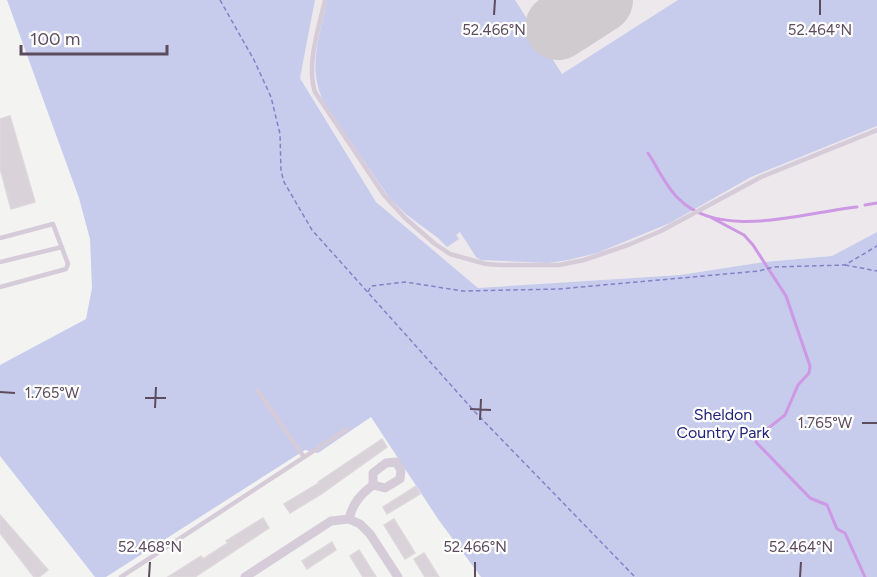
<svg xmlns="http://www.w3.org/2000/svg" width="877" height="577" font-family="Figtree,sans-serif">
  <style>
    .airport { fill: #ece8ec }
    .green { fill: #c7cbec }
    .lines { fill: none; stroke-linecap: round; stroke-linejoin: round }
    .stream { stroke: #cd98e4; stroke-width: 3 }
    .runway { stroke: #cfcbce; stroke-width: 66 }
    .building { fill: #d9d2d8; stroke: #ddd7dc; stroke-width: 1.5 }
    .path { stroke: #8282c7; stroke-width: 1.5; stroke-dasharray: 4.5 3; stroke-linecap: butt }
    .service { stroke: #d6cbd8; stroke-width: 4.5 }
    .minor { stroke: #d6cbd8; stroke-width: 9 }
    .ticks { fill: none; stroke: #5d4c5e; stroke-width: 2 }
    .labels { text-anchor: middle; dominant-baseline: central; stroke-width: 4.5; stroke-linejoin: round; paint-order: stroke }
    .park-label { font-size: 16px; fill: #22237a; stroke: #fff }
    .ticks-label { font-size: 15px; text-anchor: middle; fill: #5d4c5e; stroke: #fff; stroke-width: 4.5; stroke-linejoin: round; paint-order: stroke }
  </style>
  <rect width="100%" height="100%" fill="#f3f4f2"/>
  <path class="airport" d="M315,0H877V232L832,256L764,262L680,275L478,288L376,202L300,77Z"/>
  <path class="green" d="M7,0H315L300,78L376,202L478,288L680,275L764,262L832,256L877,232V577H481L438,519L371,417L318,453L305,450L106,577H95L0,456V365L86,319L92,288L90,239L79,198Z
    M327,0H515L562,74L678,0H877V126L751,177L670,223L597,253L568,260L548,263L481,260L476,257L460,232L456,235L459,239L447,247L438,238L407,215L390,199L325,104C306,70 320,36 327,0Z"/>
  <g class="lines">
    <path class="stream" d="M648,153C658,168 666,187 679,199C720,241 806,212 857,207
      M865,205L877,203
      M712,218L744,235L753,245L786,296L810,366L809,373L798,385L785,415L757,437L756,442L810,498L827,505L837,529L845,533L865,577"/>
    <path class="runway" d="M558,27L600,0"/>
  </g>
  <path class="building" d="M10,116L35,202L11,209L0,168V119Z
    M382,439L387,447L321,494L290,513L284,504L319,483L318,482Z
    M416,486L420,494L387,514L383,507Z
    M0,515L48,570L39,577H34L0,533Z
    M263,518L269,528L195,577H168L201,556L203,559L228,543L226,541Z
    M394,519L415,553L405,559L384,525Z
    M332,542L336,550L307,569L302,561Z
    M359,550L376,577H363L350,556Z
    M424,553L439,577H425L414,559Z"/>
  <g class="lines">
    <path class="path" d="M220,0L254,60L271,97L280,134L281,171L284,182L312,230L475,412L635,577
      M845,265L877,271
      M368,292L371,286L405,282L463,291L559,289L759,271L773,267L845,265L877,246"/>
    <path class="service" d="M325,0C319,28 306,64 315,92L384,195L405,218L435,244L450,254L486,264L500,265H559L584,260L628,245L661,231L761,177L877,130
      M0,238L53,224L68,264L66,269L0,287
      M0,262L62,247
      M258,391L304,457
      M121,577L347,429"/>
    <path class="minor" d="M349,519C353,503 360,495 373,485V473L386,463L396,462L401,470L400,479L385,488L373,485
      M245,577L331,521L349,519L360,524L370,534L398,577"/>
  </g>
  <path class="ticks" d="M494,15L495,0M820,15V0M0,392L15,393M145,398H166M155,408L156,387M470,409L491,410M480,420L481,399M862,423H877M149,577L150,562M475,577V562M800,577L801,562"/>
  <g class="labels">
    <g class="park-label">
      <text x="723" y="414">Sheldon<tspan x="723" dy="18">Country Park</tspan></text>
    </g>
  </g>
  <g class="ticks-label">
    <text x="494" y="35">52.466°N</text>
    <text x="820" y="35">52.464°N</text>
    <text x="52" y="398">1.765°W</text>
    <text x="825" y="428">1.765°W</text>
    <text x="150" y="552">52.468°N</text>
    <text x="475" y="552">52.466°N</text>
    <text x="801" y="552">52.464°N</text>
  </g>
  <path d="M21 45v9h146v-9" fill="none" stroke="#5d4c5e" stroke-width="3"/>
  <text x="30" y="45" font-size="18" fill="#5d4c5e" stroke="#ffffff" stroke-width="4.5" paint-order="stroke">100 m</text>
</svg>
